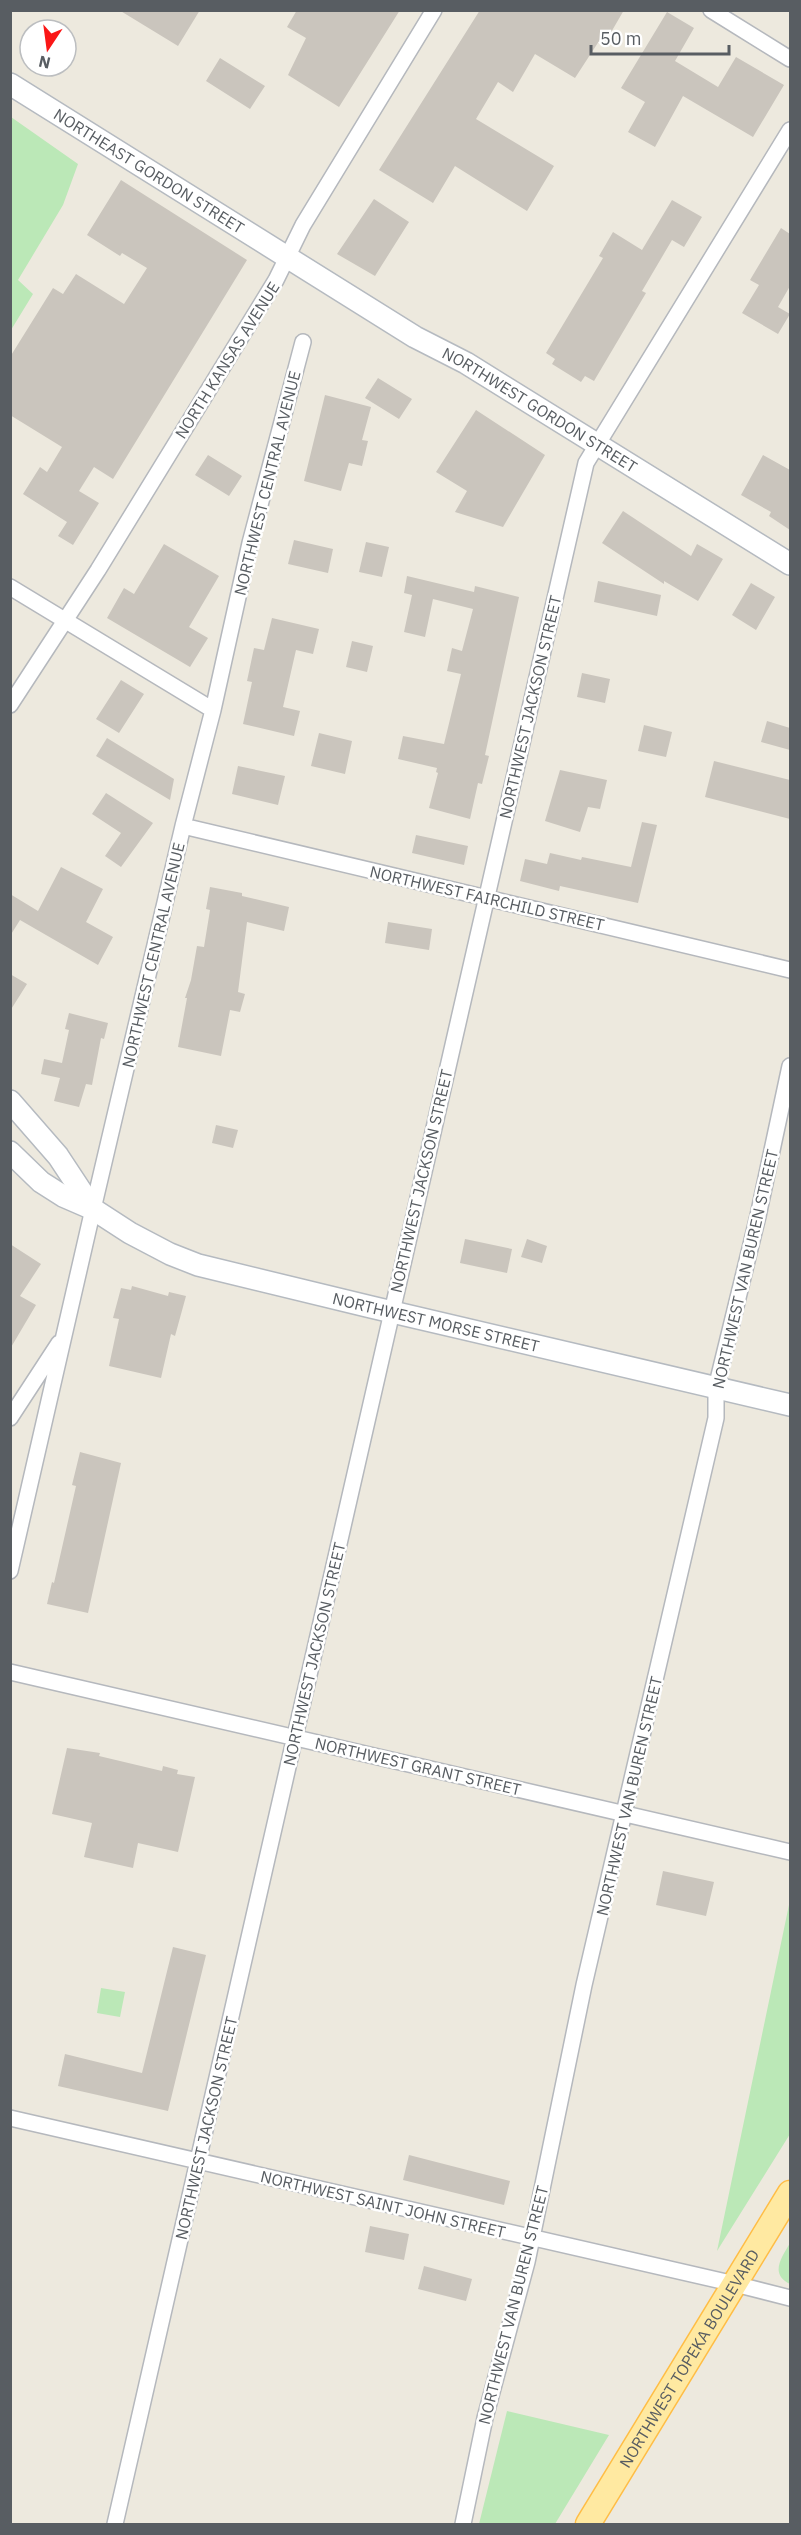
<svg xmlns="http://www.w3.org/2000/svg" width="801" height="2535" font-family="'IBM Plex Sans',sans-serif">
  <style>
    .green { fill: #bbe8b7 }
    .building { fill: #cac5bd }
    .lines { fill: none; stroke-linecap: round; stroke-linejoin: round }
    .street-casing { stroke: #b5b8bd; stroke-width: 18 }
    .secondary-casing { stroke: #b5bac0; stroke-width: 24 }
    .primary-casing { stroke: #ffbd45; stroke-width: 27 }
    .street { stroke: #fff; stroke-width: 15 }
    .secondary { stroke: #fff; stroke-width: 21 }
    .primary { stroke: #ffe9a1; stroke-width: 24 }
    .labels { text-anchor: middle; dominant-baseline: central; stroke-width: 5; stroke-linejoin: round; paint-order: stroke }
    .street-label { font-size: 16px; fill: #585d62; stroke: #fff }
  </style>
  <rect width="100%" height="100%" fill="#ede9de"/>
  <path class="green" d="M11,117L78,164L63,205L18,280L33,294L11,330Z
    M790,1900V2134L717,2251Z
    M101,1988L125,1992L120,2017L97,2013Z
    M790,2243V2284C769,2274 782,2257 790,2243Z
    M507,2411L609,2435L555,2524H479Z"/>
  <path class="building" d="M119,10H200L178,46Z
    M297,10H400L339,107L288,75L306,38L287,27Z
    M480,10H624L606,41L601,38L575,78L535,54L513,92L498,82L476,119L554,166L527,211L455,166L433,203L379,170Z
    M667,12L694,28L675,61L718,87L736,57L784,85L753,137L683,96L655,147L628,132L645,102L621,88Z
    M220,58L265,86L250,109L206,81Z
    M121,180L247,260L113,479L94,467L79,491L99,503L73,545L58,536L67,522L23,494L40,467L47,472L62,447L10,415V357L53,288L63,294L76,274L124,304L147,268L122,253L120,256L87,235Z
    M374,199L409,222L375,276L337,254Z
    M672,200L702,217L684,247L672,240L642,291L646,293L594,381L585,376L581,382L552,364L555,359L546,353L603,258L599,256L613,232L642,250Z
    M781,228L790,234V286L778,307L790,314L778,334L742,313L759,285L750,280Z
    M378,378L412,399L399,419L365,398Z
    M325,395L371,407L362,440L368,441L362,466L349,463L341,491L304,481Z
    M476,410L545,455L503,527L455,512L467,491L436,472Z
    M208,455L242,476L229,496L195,475Z
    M763,455L790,470V530L769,516L771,512L741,495Z
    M623,511L691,556L697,544L723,559L698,601L664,581V584L602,543Z
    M294,540L333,549L328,573L288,564Z
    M366,542L389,547L382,577L359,572Z
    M164,544L219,576L189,627L208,638L190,667L107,618L124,588L134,594Z
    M407,576L474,592L475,586L519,597L485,755L489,756L482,784L478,783L470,819L429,808L438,773L436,772L437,768L398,759L403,736L444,744L461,674L447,671L452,648L462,651L473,609L433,599L425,637L404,632L412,595L404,593Z
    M598,581L661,595L657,616L594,602Z
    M751,583L775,597L756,630L732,615Z
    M272,618L319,629L313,654L296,650L283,707L300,711L294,736L243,724L252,682L247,681L254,648L264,650Z
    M352,641L373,646L367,672L346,667Z
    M582,673L610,679L605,703L577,697Z
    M121,680L144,694L119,733L96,719Z
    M767,721L790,728V750L761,742Z
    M644,725L672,732L666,757L638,751Z
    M319,733L352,741L345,774L311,766Z
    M107,738L174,779L170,800L96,756Z
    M714,761L790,780V819L705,797Z
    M238,766L285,776L278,805L232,794Z
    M560,770L607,780L600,809L588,807L580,832L545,821Z
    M106,793L153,823L121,867L105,856L121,833L92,814Z
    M642,822L657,825L638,903L560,886L559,891L520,881L525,859L547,864L550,853L581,860L582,857L631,867Z
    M416,835L468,846L464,865L412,853Z
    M61,867L103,889L86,922L113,937L98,965L20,920L10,936V894L38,911Z
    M210,887L242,893V896L289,907L284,931L247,922L238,992L245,994L240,1012L230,1010L221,1056L178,1047L187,998H185L191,980L197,946L204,947L210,910L206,909Z
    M388,922L432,929L429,950L385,943Z
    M10,974L27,984L10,1011Z
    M69,1013L108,1023L104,1039L101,1038L92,1085L86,1084L79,1107L54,1101L60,1078L41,1074L44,1059L62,1063L69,1030L65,1029Z
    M216,1125L238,1130L233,1148L212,1143Z
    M465,1239L512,1249L507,1273L460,1263Z
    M527,1239L547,1246L542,1263L521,1257Z
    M10,1244L41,1264L20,1296L36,1305L10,1349Z
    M132,1286L168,1296L169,1292L186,1296L175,1336L171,1334L161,1378L109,1366L119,1319L113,1318L121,1288L131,1290Z
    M80,1452L121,1463L88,1613L47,1604L52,1582L54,1583L76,1486L72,1485Z
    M67,1748L100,1753L99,1756L162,1771L163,1766L178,1770L177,1774L195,1777L178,1852L138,1843L133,1868L84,1857L92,1823L52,1814Z
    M663,1871L714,1882L706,1916L656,1905Z
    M173,1947L206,1955L168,2111L58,2086L65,2054L142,2073Z
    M409,2155L510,2181L504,2205L403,2180Z
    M370,2226L409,2234L404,2260L365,2252Z
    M424,2266L472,2279L466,2301L418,2289Z"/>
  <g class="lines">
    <defs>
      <path id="street" d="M711,10L790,59
        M10,587L213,710
        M10,705L98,570L276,280L303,225L434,10
        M183,826L790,970
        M10,1418L59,1343
        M10,1571L93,1209L183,826L213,710L250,543L303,342
        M10,1672L790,1852
        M10,2118L735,2284L790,2298
        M115,2524L586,463L790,130
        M463,2524L485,2418L527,2262L584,1985L716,1418V1388L758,1216L790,1066"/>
      <g id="secondary">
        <path id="s1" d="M10,84L415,337L466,363L790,564"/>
        <path d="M10,1101L58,1156L93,1209"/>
        <path id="s2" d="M10,1152L41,1182L63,1196L93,1209L130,1233L170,1254L198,1265L371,1307L790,1405"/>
      </g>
      <g id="primary">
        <path id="s3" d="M588,2524L790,2193"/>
      </g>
    </defs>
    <use href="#street" class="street-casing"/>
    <use href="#secondary" class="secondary-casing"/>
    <use href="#primary" class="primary-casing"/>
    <use href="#street" class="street"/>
    <use href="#secondary" class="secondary"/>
    <use href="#primary" class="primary"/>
  </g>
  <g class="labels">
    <g class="street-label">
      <text stroke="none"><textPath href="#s1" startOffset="164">NORTHEAST GORDON STREET</textPath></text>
      <text transform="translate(227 360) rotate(-58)">NORTH KANSAS AVENUE</text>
      <text stroke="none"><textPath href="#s1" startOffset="622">NORTHWEST GORDON STREET</textPath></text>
      <text transform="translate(267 483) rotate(-76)">NORTHWEST CENTRAL AVENUE</text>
      <text transform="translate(530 707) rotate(-77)">NORTHWEST JACKSON STREET</text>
      <text transform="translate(487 898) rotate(13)">NORTHWEST FAIRCHILD STREET</text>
      <text transform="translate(153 955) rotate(-77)">NORTHWEST CENTRAL AVENUE</text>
      <text transform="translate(421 1181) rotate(-77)">NORTHWEST JACKSON STREET</text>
      <text transform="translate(745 1269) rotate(-77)">NORTHWEST VAN BUREN STREET</text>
      <text stroke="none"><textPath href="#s2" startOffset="466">NORTHWEST MORSE STREET</textPath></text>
      <text transform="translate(314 1654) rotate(-77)">NORTHWEST JACKSON STREET</text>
      <text transform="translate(418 1766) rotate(13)">NORTHWEST GRANT STREET</text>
      <text transform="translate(629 1796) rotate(-77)">NORTHWEST VAN BUREN STREET</text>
      <text transform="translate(206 2128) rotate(-77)">NORTHWEST JACKSON STREET</text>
      <text transform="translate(383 2204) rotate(13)">NORTHWEST SAINT JOHN STREET</text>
      <text transform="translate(513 2305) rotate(-76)">NORTHWEST VAN BUREN STREET</text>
      <text stroke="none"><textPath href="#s3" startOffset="194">NORTHWEST TOPEKA BOULEVARD</textPath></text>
    </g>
  </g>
  <rect width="801" height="2535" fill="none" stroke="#585d62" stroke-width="24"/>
  <g transform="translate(48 48) rotate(193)"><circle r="28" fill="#ffffff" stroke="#bcbec0" stroke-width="1.5"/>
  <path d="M0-4.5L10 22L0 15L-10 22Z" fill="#fa1717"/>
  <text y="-9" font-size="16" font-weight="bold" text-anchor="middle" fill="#585d62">N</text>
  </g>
  <path d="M591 45v9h138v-9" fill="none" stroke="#585d62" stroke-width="3"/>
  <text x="600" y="45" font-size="18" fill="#585d62" stroke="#ffffff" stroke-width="4.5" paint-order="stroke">50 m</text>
</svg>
